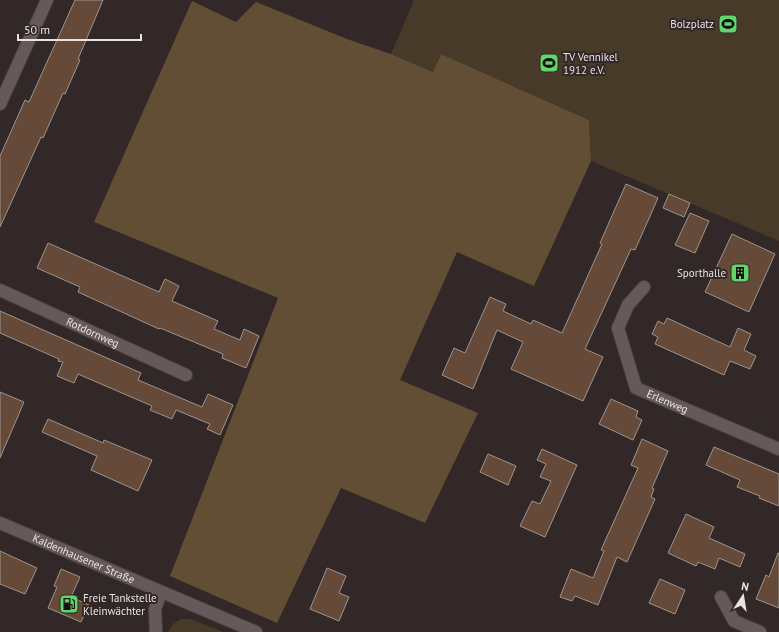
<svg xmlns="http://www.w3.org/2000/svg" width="779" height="632" font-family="'PT Sans',sans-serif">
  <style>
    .green { fill: #483a28 }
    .forest { fill: #614e34 }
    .building { fill: #654939; stroke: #9e958f }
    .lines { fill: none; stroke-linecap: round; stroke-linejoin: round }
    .street-casing { stroke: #4b4342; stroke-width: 14 }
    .secondary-casing { stroke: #4b4342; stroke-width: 14 }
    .street { stroke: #655a59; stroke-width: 12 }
    .secondary { stroke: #655a59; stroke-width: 12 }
    .labels { text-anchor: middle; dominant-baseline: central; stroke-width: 4; stroke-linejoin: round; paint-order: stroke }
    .poi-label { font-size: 11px; fill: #e9e3e2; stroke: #312827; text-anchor: end }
    .street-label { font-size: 11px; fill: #e9e3e2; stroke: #312827 }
  </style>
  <rect width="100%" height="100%" fill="#312827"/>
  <path class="green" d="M414,0H779V241L591,161L589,120L441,54L433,72L391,54Z
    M181,619H191L223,632H168L173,624Z"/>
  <path class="forest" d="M192,1L236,22L256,2L347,39L391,54L433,72L441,54L589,120L591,161L534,286L457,252L400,380L478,413L425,523L341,488L277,623L170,576L278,298L94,222Z"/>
  <path class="building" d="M75,0H103L78,59L80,60L65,94L63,93L43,138L41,137L0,227V156L25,100L29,102Z
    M626,184L658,198L635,250L631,249L585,349L603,357L583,401L511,369L523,342L497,330L473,389L442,375L454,348L465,353L490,297L506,304L503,311L531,324L533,320L562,333L602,244L600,243Z
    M669,194L690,203L684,217L663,208Z
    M690,213L709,221L695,253L675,245Z
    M732,234L775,254L749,312L705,292Z
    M48,243L159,292L165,279L179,286L172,301L218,321L214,329L240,340L244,329L259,336L246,368L222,358L223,354L160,328L159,329L78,292L80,287L37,268Z
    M0,311L141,373L138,380L202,407L208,394L233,405L220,435L207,429L210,424L176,410L172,419L150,410L152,406L78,374L74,383L57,376L63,362L58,361L59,359L0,333Z
    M667,318L730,347L738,328L751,334L744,350L756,356L750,369L730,361L724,375L655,344L658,337L652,334L658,321L664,324Z
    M0,392L24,402L0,458Z
    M611,399L638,411L636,417L642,420L633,440L599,424Z
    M48,419L103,443L104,440L152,460L138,491L91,470L97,456L42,432Z
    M642,439L668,451L652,488L654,489L651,497L655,499L627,562L617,557L598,605L575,596L572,601L560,597L571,569L593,578L604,551L601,550L638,468L631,465Z
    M714,447L779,474V506L759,498L760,496L737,487L740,480L706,465Z
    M542,449L577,465L545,537L520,526L532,501L540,504L551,481L540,477L546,464L537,460Z
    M488,454L516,466L508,485L480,472Z
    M686,514L714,527L709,538L745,554L740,567L719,558L715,569L698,562L696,566L668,553Z
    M0,551L37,568L25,594L0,584Z
    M778,553H779V608L756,599L766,575L769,577Z
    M327,568L346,576L339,593L349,597L339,621L310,609Z
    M61,569L80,577L71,597L89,605L81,622L48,608L57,587L54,586Z
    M660,579L685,590L675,614L649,603Z"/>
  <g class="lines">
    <defs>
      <g id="street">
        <path d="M0,104L47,0"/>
        <path id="s1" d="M644,287L628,305L618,328L636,388L779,449"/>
        <path id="s2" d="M0,290L186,375"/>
        <path d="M721,597L734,621L760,632"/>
        <path d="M156,632L155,609L161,592"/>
      </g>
      <g id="secondary">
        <path id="s3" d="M0,523L256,632"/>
      </g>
    </defs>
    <use href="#street" class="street-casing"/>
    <use href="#secondary" class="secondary-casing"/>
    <use href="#street" class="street"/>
    <use href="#secondary" class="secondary"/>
  </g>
  <defs>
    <symbol id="stadium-square" viewBox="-11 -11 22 22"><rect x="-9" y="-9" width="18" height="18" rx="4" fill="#63d468" stroke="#312827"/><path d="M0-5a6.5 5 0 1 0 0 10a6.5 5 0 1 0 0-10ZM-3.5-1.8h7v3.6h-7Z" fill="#111"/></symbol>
    <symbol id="building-square" viewBox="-11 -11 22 22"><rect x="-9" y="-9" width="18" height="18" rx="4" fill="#63d468" stroke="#312827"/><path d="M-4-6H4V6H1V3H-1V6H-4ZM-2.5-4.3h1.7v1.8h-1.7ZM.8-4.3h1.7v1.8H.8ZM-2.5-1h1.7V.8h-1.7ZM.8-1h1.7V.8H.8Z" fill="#111"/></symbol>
    <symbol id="fuel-square" viewBox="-11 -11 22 22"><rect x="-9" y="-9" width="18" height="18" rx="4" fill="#63d468" stroke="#312827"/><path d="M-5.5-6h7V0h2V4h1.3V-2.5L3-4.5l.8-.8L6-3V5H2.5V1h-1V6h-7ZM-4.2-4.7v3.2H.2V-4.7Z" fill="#111"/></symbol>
  </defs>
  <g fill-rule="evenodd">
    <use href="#stadium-square" x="717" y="13" width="22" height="22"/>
    <use href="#stadium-square" x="538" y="52" width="22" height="22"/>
    <use href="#building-square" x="729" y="262" width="22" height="22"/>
    <use href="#fuel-square" x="58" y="593" width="22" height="22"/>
  </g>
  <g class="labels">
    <g class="poi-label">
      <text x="714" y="24">Bolzplatz</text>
      <text x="563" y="57" text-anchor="start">TV Vennikel<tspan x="563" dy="13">1912 e.V.</tspan></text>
      <text x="726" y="273">Sporthalle</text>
      <text x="83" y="598" text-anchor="start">Freie Tankstelle<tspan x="83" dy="13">Kleinwächter</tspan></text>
    </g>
    <g class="street-label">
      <text stroke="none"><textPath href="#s2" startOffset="102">Rotdornweg</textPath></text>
      <text stroke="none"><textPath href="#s1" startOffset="146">Erlenweg</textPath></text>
      <text stroke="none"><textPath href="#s3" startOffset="91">Kaldenhausener Straße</textPath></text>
    </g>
  </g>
  <g transform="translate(743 596) rotate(12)" stroke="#312827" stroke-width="3" paint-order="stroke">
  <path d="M0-3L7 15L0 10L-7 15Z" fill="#e9e3e2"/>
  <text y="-6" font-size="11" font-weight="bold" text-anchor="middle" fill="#e9e3e2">N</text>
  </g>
  <path d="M18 34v6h123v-6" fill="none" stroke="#e9e3e2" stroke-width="2"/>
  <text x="24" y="34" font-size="12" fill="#e9e3e2" stroke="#312827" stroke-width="3" paint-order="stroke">50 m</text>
</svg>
